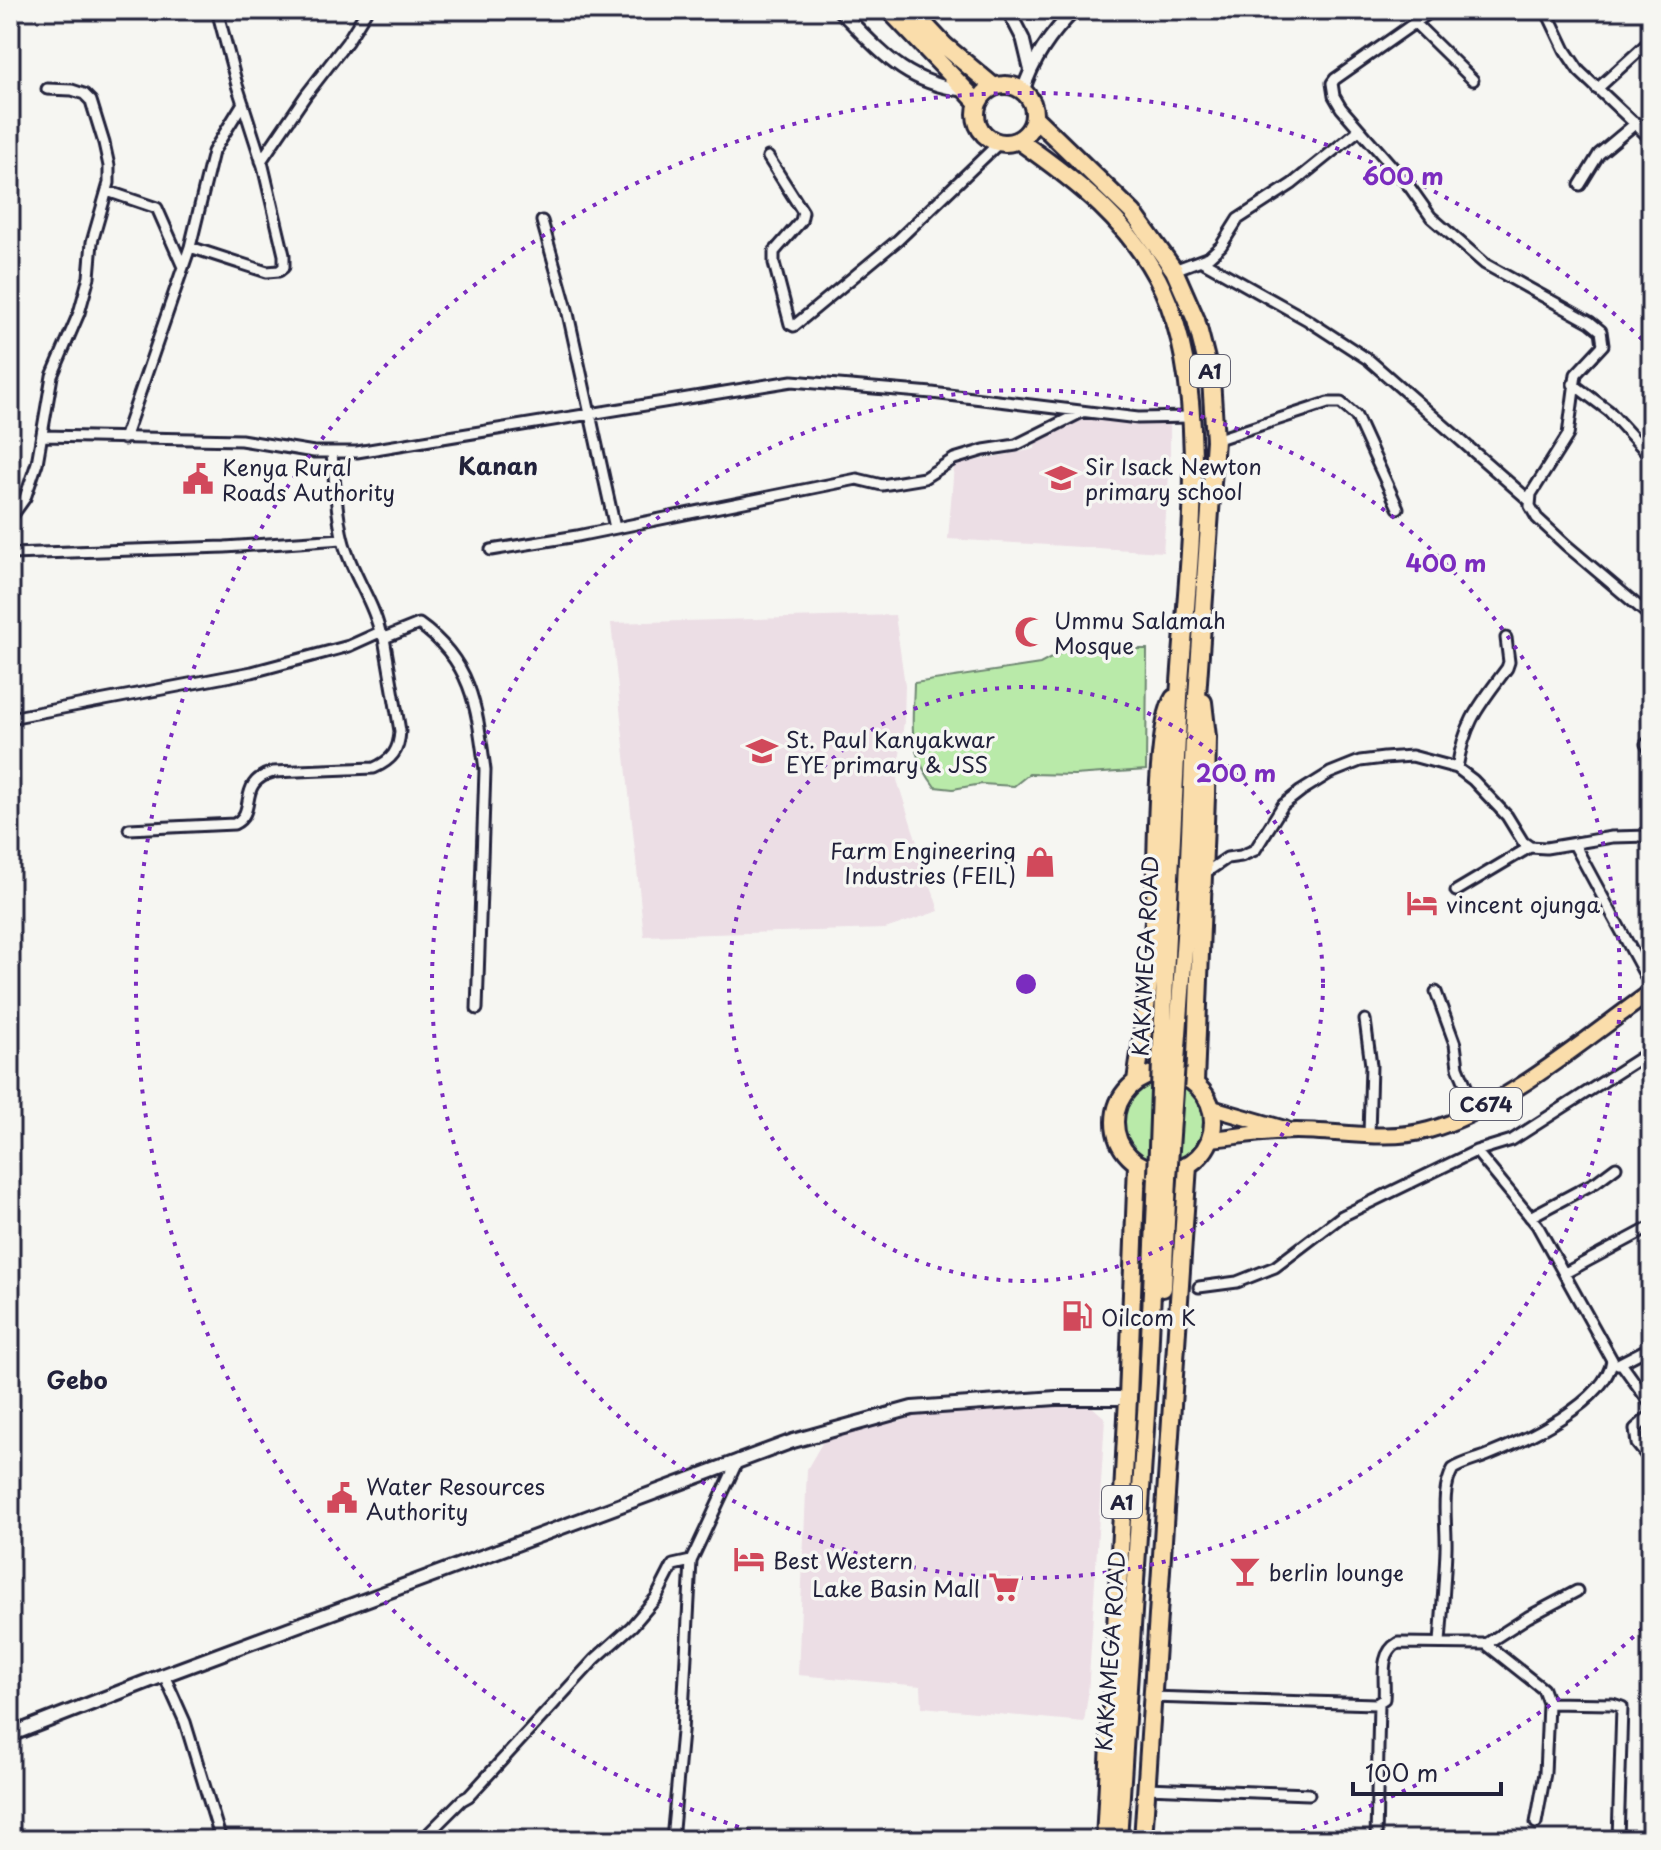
<svg xmlns="http://www.w3.org/2000/svg" width="1661" height="1850" font-family="'Playpen Sans',sans-serif">
  <style>
    .built { fill: #ecdee5 }
    .green { fill: #b9eaa9; stroke: #6e8672; stroke-width: 2 }
    .lines { fill: none; stroke-linecap: round; stroke-linejoin: round }
    .minor-casing { stroke: #22223b; stroke-width: 15 }
    .tertiary-casing { stroke: #22223b; stroke-width: 17 }
    .secondary-casing { stroke: #22223b; stroke-width: 18 }
    .primary-casing { stroke: #22223b; stroke-width: 20 }
    .trunk-casing { stroke: #22223b; stroke-width: 22 }
    .minor { stroke: #f6f6f2; stroke-width: 9 }
    .tertiary { stroke: #f6f6f2; stroke-width: 11 }
    .secondary { stroke: #f6f6f2; stroke-width: 12 }
    .primary { stroke: #faddab; stroke-width: 14 }
    .trunk { stroke: #faddab; stroke-width: 16 }
    .trunk-bridge-casing { stroke: #22223b; stroke-width: 22; stroke-linecap: butt }
    .trunk-bridge { stroke: #faddab; stroke-width: 16 }
    .ring { fill: none; stroke: #7b2cbf; stroke-width: 4; stroke-dasharray: 4 8 }
    .labels { text-anchor: middle; dominant-baseline: central; stroke-width: 7; stroke-linejoin: round; paint-order: stroke }
    .shield { fill: #f6f6f2; stroke: #626272; stroke-width: 2 }
    .shield-label { font-size: 20px; font-weight: bold; fill: #22223b }
    .poi-label { font-size: 22px; fill: #22223b; stroke: #f6f6f2; text-anchor: start }
    .street-label { font-size: 22px; fill: #22223b; stroke: #f6f6f2 }
    .neighbourhood-label { font-size: 24px; font-weight: bold; fill: #22223b; stroke: #f6f6f2 }
    .centre { fill: #7b2cbf; stroke: #f6f6f2; stroke-width: 4 }
    .ring-label { font-size: 24px; text-anchor: middle; font-weight: bold; fill: #7b2cbf; stroke: #f6f6f2; stroke-width: 7; stroke-linejoin: round; paint-order: stroke }
  </style>
  <rect width="100%" height="100%" fill="#f6f6f2"/>
  <filter id="ink" filterUnits="userSpaceOnUse"><feTurbulence type="fractalNoise" baseFrequency=".0125" numOctaves="2"/><feDisplacementMap in="SourceGraphic" scale="16" xChannelSelector="R" yChannelSelector="G"/><feConvolveMatrix kernelMatrix="1 2 1 2 8 2 1 2 1" color-interpolation-filters="sRGB"/></filter>
  <g filter="url(#ink)">
    <path class="built" d="M1086,416L1170,422V463L1163,552L948,539L954,465L1035,449L1036,438Z
      M895,615L905,685L904,721L897,780L939,911L885,929L644,936L611,623Z
      M1090,1405L1105,1418L1088,1695L1084,1722L922,1707L921,1686L798,1675L807,1469L825,1438L854,1429L901,1421L917,1414Z"/>
    <path class="green" d="M1068,649H1147L1146,770L1074,775L1029,774L1014,786L982,784L953,789L935,787C906,748 913,728 914,683L1040,664Z
      M1124 1121a41 41 0 1 1 82 0a41 41 0 1 1-82 0Z"/>
    <g class="lines">
      <defs>
        <path id="minor" d="M1433,10L1335,79L1332,83L1334,96L1341,108L1409,186L1431,217L1485,264L1590,322L1601,331L1603,345L1576,374L1568,435L1531,494L1530,506L1537,518L1566,545L1651,617
          M1546,10L1565,50L1579,71L1651,139
          M1416,24L1473,80
          M1597,89L1651,40
          M768,157L803,212L801,221L774,252V263L790,324L794,326L898,240L1000,142
          M261,161L306,95L347,42L367,10
          M1580,185L1599,154L1636,123
          M107,191L157,208L183,267
          M542,221L567,309L615,528
          M190,247L267,272L279,271L284,267V255L263,166L237,85L217,10
          M1202,261L1306,319L1369,360L1530,501
          M1174,270L1209,257L1221,246L1238,219L1292,184L1359,130
          M1573,384L1609,411L1651,457
          M43,436L241,440L314,452H357L792,381L932,393L1138,418L1190,417
          M124,439L190,247L213,152L243,103
          M1215,440L1328,403H1341L1356,416L1398,508
          M332,454C335,482 336,513 343,540C351,573 373,600 380,632
          M10,519L25,498L37,463L52,376L79,313L89,277L92,242L109,183V166L104,143L91,101L84,94L72,90L47,89
          M491,550L577,536L857,479L882,485L924,478L954,459L984,450L1016,445L1082,412
          M10,554L225,547L342,539
          M10,718L252,672L349,646L380,632L384,638L419,624C473,662 477,709 485,770L477,1009
          M1646,744L1651,752
          M1457,768C1465,720 1479,706 1507,668L1509,662L1506,638
          M129,829L234,824C259,812 235,783 273,772L374,768C392,760 399,751 400,731L384,638
          M1574,844L1651,986
          M1202,875L1227,858L1241,856L1255,850L1283,805L1301,791L1330,773L1360,761L1384,758L1412,756L1457,768L1473,780L1507,816L1523,842L1530,847L1546,848L1612,837L1651,836
          M1456,891L1530,847
          M1436,992L1455,1044L1458,1067L1476,1110
          M1365,1020L1371,1065L1369,1135
          M1530,1217L1596,1182L1616,1167
          M1565,1273L1651,1227
          M1199,1287L1237,1282L1275,1267L1342,1216L1476,1151L1512,1140L1651,1051
          M1621,1363L1651,1405
          M1618,1364L1651,1347
          M1651,1415L1635,1429L1637,1444L1651,1461
          M1440,1643C1442,1612 1445,1580 1446,1549C1447,1524 1440,1491 1453,1469C1464,1462 1476,1460 1488,1455C1523,1441 1607,1402 1612,1360L1537,1225L1476,1151
          M1486,1644L1528,1617L1577,1591
          M164,1675L185,1722L221,1840
          M1151,1697L1376,1704L1384,1699C1386,1680 1378,1654 1398,1643L1486,1644L1543,1689L1548,1703L1547,1729L1545,1773L1536,1823
          M1548,1703L1613,1704L1622,1707L1618,1840
          M1146,1788L1309,1794
          M417,1840L424,1838L462,1800L469,1796L595,1659L632,1626L656,1598L673,1565L691,1561
          M672,1840L682,1732L691,1561L738,1460
          M1376,1840L1379,1703"/>
        <path id="tertiary" d="M839,10C880,50 902,82 963,90
          M1008,10L1023,39L1030,68
          M1023,91C1033,59 1051,33 1075,10"/>
        <path id="secondary" d="M10,1735L164,1675L793,1441L912,1408L1056,1398H1128"/>
        <path id="primary" d="M1212,1108L1285,1129
          M1211,1139C1239,1136 1268,1131 1296,1131C1340,1131 1386,1142 1429,1130C1501,1111 1590,1035 1651,992"/>
        <path id="trunk" d="M889,10L978,103
          M911,10L945,46L994,87
          M976 114a29 29 0 1 1 58 0a29 29 0 1 1-58 0Z
          M1034,117L1133,213L1174,270L1196,320L1211,379L1215,440L1194,739L1187,908L1176,1062
          M1018,140C1075,180 1133,224 1163,290C1214,400 1186,578 1179,698C1172,819 1167,940 1161,1061
          M1115 1122a49 49 0 1 1 98 0a49 49 0 1 1-98 0Z
          M1136,1081C1145,1023 1152,963 1155,904C1157,864 1155,726 1174,698
          M1195,1083L1206,796L1207,737L1203,702
          M1163,1288L1168,1178
          M1105,1840L1128,1398L1137,1164
          M1118,1840L1148,1383L1157,1176
          M1143,1840L1188,1165"/>
      </defs>
      <use href="#minor" class="minor-casing"/>
      <use href="#tertiary" class="tertiary-casing"/>
      <use href="#secondary" class="secondary-casing"/>
      <use href="#primary" class="primary-casing"/>
      <use href="#trunk" class="trunk-casing"/>
      <use href="#minor" class="minor"/>
      <use href="#tertiary" class="tertiary"/>
      <use href="#secondary" class="secondary"/>
      <use href="#primary" class="primary"/>
      <use href="#trunk" class="trunk"/>
      <defs>
        <path id="trunk-bridge" d="M1157,1176L1161,1061
          M1168,1178L1176,1062"/>
      </defs>
      <use href="#trunk-bridge" class="trunk-bridge-casing"/>
      <use href="#trunk-bridge" class="trunk-bridge"/>
    </g>
  </g>
  <g class="ring">
    <circle cx="1026" cy="984" r="297"/>
    <circle cx="1026" cy="984" r="594"/>
    <path d="M1651 1620A891 891 0 0 1 1279 1838M773 1838A891 891 0 1 1 1651 348"/>
  </g>
  <defs>
    <symbol id="school-bare" viewBox="-9 -9 18 18"><path d="M0-5L7-2L0 1L-7-2ZM-4 1L0 2.5L4 1V4Q0 6-4 4Z" fill="#d1495b" stroke="#f6f6f2" stroke-width="2.5" paint-order="stroke"/></symbol>
    <symbol id="civic-bare" viewBox="-9 -9 18 18"><path d="M-.6-6.5H3V-4.5H.6V-3L4-1V1h2V6H-6V1h2V-1L-.6-3ZM-1.2 2.5V6h2.4V2.5Z" fill="#d1495b" stroke="#f6f6f2" stroke-width="2.5" paint-order="stroke"/></symbol>
    <symbol id="mosque-bare" viewBox="-9 -9 18 18"><path d="M3.5-4.9A6 6 0 1 0 3.5 4.9A5 5 0 1 1 3.5-4.9Z" fill="#d1495b" stroke="#f6f6f2" stroke-width="2.5" paint-order="stroke"/></symbol>
    <symbol id="shop-bare" viewBox="-9 -9 18 18"><path d="M-5-2.5h2.3a2.7 3.5 0 0 1 5.4 0H5L5.5 6h-11ZM-1.5-2.5h3a1.5 2.3 0 0 0-3 0Z" fill="#d1495b" stroke="#f6f6f2" stroke-width="2.5" paint-order="stroke"/></symbol>
    <symbol id="hotel-bare" viewBox="-9 -9 18 18"><path d="M-6-4.5h1.5V1H6V5H4.5V3h-9V5H-6ZM-4 0a1.8 1.8 0 1 1 3.6 0ZM.5 0V-2.5h3Q6-2.5 6 0Z" fill="#d1495b" stroke="#f6f6f2" stroke-width="2.5" paint-order="stroke"/></symbol>
    <symbol id="fuel-bare" viewBox="-9 -9 18 18"><path d="M-5.5-6h7V0h2V4h1.3V-2.5L3-4.5l.8-.8L6-3V5H2.5V1h-1V6h-7ZM-4.2-4.7v3.2H.2V-4.7Z" fill="#d1495b" stroke="#f6f6f2" stroke-width="2.5" paint-order="stroke"/></symbol>
    <symbol id="bar-bare" viewBox="-9 -9 18 18"><path d="M-6-5H6L.8 .8V4.5H3.5V6h-7V4.5H-.8V.8Z" fill="#d1495b" stroke="#f6f6f2" stroke-width="2.5" paint-order="stroke"/></symbol>
    <symbol id="supermarket-bare" viewBox="-9 -9 18 18"><path d="M-6-5.5h2.5l.6 2H6L4.5 2H-2.5L-4.4-4H-6ZM-1.5 3.2a1.3 1.3 0 1 0 .1 0ZM3 3.2a1.3 1.3 0 1 0 .1 0Z" fill="#d1495b" stroke="#f6f6f2" stroke-width="2.5" paint-order="stroke"/></symbol>
  </defs>
  <g fill-rule="evenodd">
    <use href="#school-bare" x="1039" y="456" width="44" height="44"/>
    <use href="#civic-bare" x="176" y="457" width="44" height="44"/>
    <use href="#mosque-bare" x="1008" y="610" width="44" height="44"/>
    <use href="#school-bare" x="740" y="729" width="44" height="44"/>
    <use href="#shop-bare" x="1018" y="840" width="44" height="44"/>
    <use href="#hotel-bare" x="1400" y="881" width="44" height="44"/>
    <use href="#fuel-bare" x="1055" y="1294" width="44" height="44"/>
    <use href="#civic-bare" x="320" y="1476" width="44" height="44"/>
    <use href="#hotel-bare" x="727" y="1537" width="44" height="44"/>
    <use href="#bar-bare" x="1223" y="1549" width="44" height="44"/>
    <use href="#supermarket-bare" x="982" y="1565" width="44" height="44"/>
  </g>
  <g class="labels">
    <g class="shield">
      <rect x="1190" y="355" width="40" height="32" rx="6"/>
      <rect x="1450" y="1088" width="72" height="32" rx="6"/>
      <rect x="1102" y="1486" width="40" height="32" rx="6"/>
    </g>
    <g class="shield-label">
      <text x="1210" y="371">A1</text>
      <text x="1486" y="1104">C674</text>
      <text x="1122" y="1502">A1</text>
    </g>
    <g class="poi-label">
      <text x="1085" y="465">Sir Isack Newton<tspan x="1085" dy="25">primary school</tspan></text>
      <text x="222" y="466">Kenya Rural<tspan x="222" dy="25">Roads Authority</tspan></text>
      <text x="1054" y="619">Ummu Salamah<tspan x="1054" dy="25">Mosque</tspan></text>
      <text x="786" y="738">St. Paul Kanyakwar<tspan x="786" dy="25">EYE primary &amp; JSS</tspan></text>
      <text x="1016" y="849" text-anchor="end">Farm Engineering<tspan x="1016" dy="25">Industries (FEIL)</tspan></text>
      <text x="1446" y="903">vincent ojunga</text>
      <text x="1101" y="1316">Oilcom K</text>
      <text x="366" y="1485">Water Resources<tspan x="366" dy="25">Authority</tspan></text>
      <text x="773" y="1559">Best Western</text>
      <text x="1269" y="1571">berlin lounge</text>
      <text x="980" y="1587" text-anchor="end">Lake Basin Mall</text>
    </g>
    <g class="street-label">
      <text transform="translate(1144 956) rotate(-87)">KAKAMEGA ROAD</text>
      <text transform="translate(1109 1651) rotate(-86)">KAKAMEGA ROAD</text>
    </g>
    <g class="neighbourhood-label">
      <text x="498" y="465">Kanan</text>
      <text x="77" y="1379">Gebo</text>
    </g>
  </g>
  <circle cx="1026" cy="984" r="12" class="centre"/>
  <g class="ring-label">
    <text x="1403" y="185">600 m</text>
    <text x="1446" y="572">400 m</text>
    <text x="1236" y="782">200 m</text>
  </g>
  <rect width="1661" height="1850" fill="none" stroke="#f6f6f2" stroke-width="40"/>
  <rect x="20" y="20" width="1621" height="1810" fill="none" stroke="#22223b" stroke-width="3" filter="url(#ink)"/>
  <path d="M1353 1782v12h148v-12" fill="none" stroke="#22223b" stroke-width="4"/>
  <text x="1365" y="1782" font-size="24" fill="#22223b" stroke="#f6f6f2" stroke-width="6" paint-order="stroke">100 m</text>
</svg>
